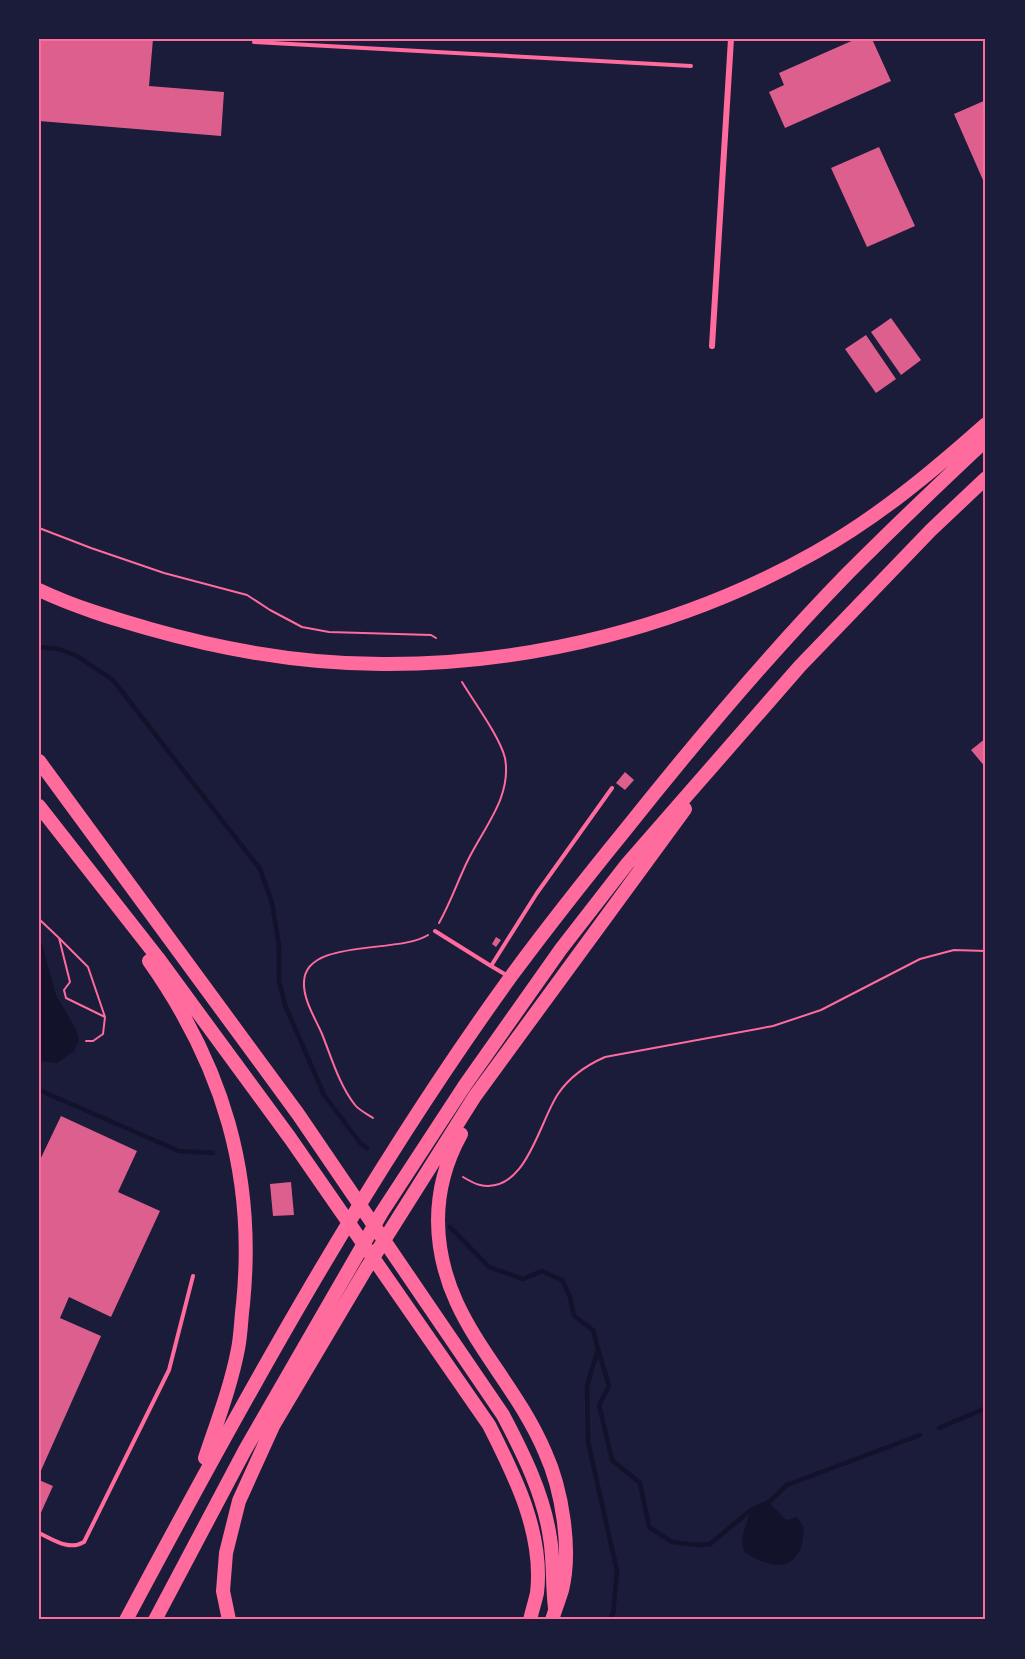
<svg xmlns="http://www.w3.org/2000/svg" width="1025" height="1659" font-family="'Source Sans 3',sans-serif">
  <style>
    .water { fill: #12122b }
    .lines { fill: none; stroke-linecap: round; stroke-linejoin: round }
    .stream { stroke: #12122b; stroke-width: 4.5 }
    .building { fill: #dd5f8e }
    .path { stroke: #ff6b9d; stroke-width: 2 }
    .service { stroke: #ff6b9d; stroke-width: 4 }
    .minor { stroke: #ff6b9d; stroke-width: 6 }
    .motorway { stroke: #ff6b9d; stroke-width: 14 }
    .neatline { fill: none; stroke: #ff6b9d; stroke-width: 2 }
  </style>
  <rect width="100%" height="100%" fill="#1b1b3a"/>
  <path class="water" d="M39,943L42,944L56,995L76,1029L79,1041L74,1051L57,1063L41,1061L39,1058Z
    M769,1502L786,1520L797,1517L804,1528C803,1534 803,1542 801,1547C789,1577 763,1563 744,1552L742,1537L751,1510Z"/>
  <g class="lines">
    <path class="stream" d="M39,647L59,649L77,656L113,680L260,869L272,903L279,946V981L285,1005L324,1095L361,1144L367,1148
      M39,1090L179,1151L213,1153
      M450,1227L489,1267L523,1279L542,1271L562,1280L570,1297L574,1316L593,1330L598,1349L587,1386L588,1442L617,1571L613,1614L609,1620
      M598,1349L609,1386L599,1405L612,1460L640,1483L649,1527L672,1542L697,1545L710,1544L751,1510L769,1502L787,1485L920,1435
      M939,1428L986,1408"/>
  </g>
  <path class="building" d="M39,39H153L149,86L224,92L221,136L39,121Z
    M856,39H872L891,81L785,128L769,92L784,85L779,73Z
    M986,100V187L954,114Z
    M879,147L915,226L867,247L831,168Z
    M891,318L921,360L901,375L871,332Z
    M866,335L896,379L876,393L845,349Z
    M986,738V768L971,750Z
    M625,772L634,780L625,790L616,783Z
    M496,937L501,940L496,947L492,944Z
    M61,1116L137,1151L118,1192L160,1211L111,1317L69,1297L60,1318L101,1336L39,1475V1162Z
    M291,1182L294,1215L273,1216L270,1184Z
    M39,1480L53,1486L39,1517Z"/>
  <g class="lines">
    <path class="path" d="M39,528L91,548L164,573L247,595L270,610L302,627L329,632L431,635L436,638
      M39,919L59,938L70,982L64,990L66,998L105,1017L88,967L59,938
      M439,923C451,902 458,880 468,860C484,827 512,797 505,758C500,737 474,702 462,682
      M86,1041H93L103,1034L105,1017
      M373,1118C367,1114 359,1110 355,1105C339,1085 331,1056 322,1034C315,1018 303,999 304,982C305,938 399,954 428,935
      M463,1177C468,1180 475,1184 480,1185C526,1195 539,1122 558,1094C570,1076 587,1065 605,1057L773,1026L821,1010L920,959L954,950L986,951"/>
    <path class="service" d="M254,42L691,66
      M435,931L491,966L537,893L612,788
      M491,966L508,976
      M39,1533C54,1540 69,1551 84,1542L169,1370L193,1276"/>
    <path class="minor" d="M712,346L731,39"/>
    <path class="motorway" d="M39,590C75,607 112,618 150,629C224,650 306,664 382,664C530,665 685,626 814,553C877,518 932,472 986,424
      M39,761L298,1114L503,1415C523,1453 544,1495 550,1538C554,1561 552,1585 555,1608
      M39,806L158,958L290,1138L489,1425C515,1476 544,1534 537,1593C535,1602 532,1611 530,1620
      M149,961C223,1066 256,1175 243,1304C241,1319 241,1334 238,1349C231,1386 217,1422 205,1458
      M461,1134C446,1161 438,1190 438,1221C439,1319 509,1368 545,1452C562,1489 572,1550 562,1590C559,1600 555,1610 552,1620
      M126,1620C244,1399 365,1178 512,975C549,925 587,877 626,829C696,741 769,654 848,573C893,528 939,484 986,440
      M155,1620L245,1450L382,1212L465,1085L561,949L627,864L800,666L931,530L986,478
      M229,1620L223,1591L226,1553L239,1501L273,1426L366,1269L475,1096L685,809"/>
  </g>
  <rect width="1025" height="1659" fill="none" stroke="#1b1b3a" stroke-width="81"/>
  <rect x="40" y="40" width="944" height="1578" class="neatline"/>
</svg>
